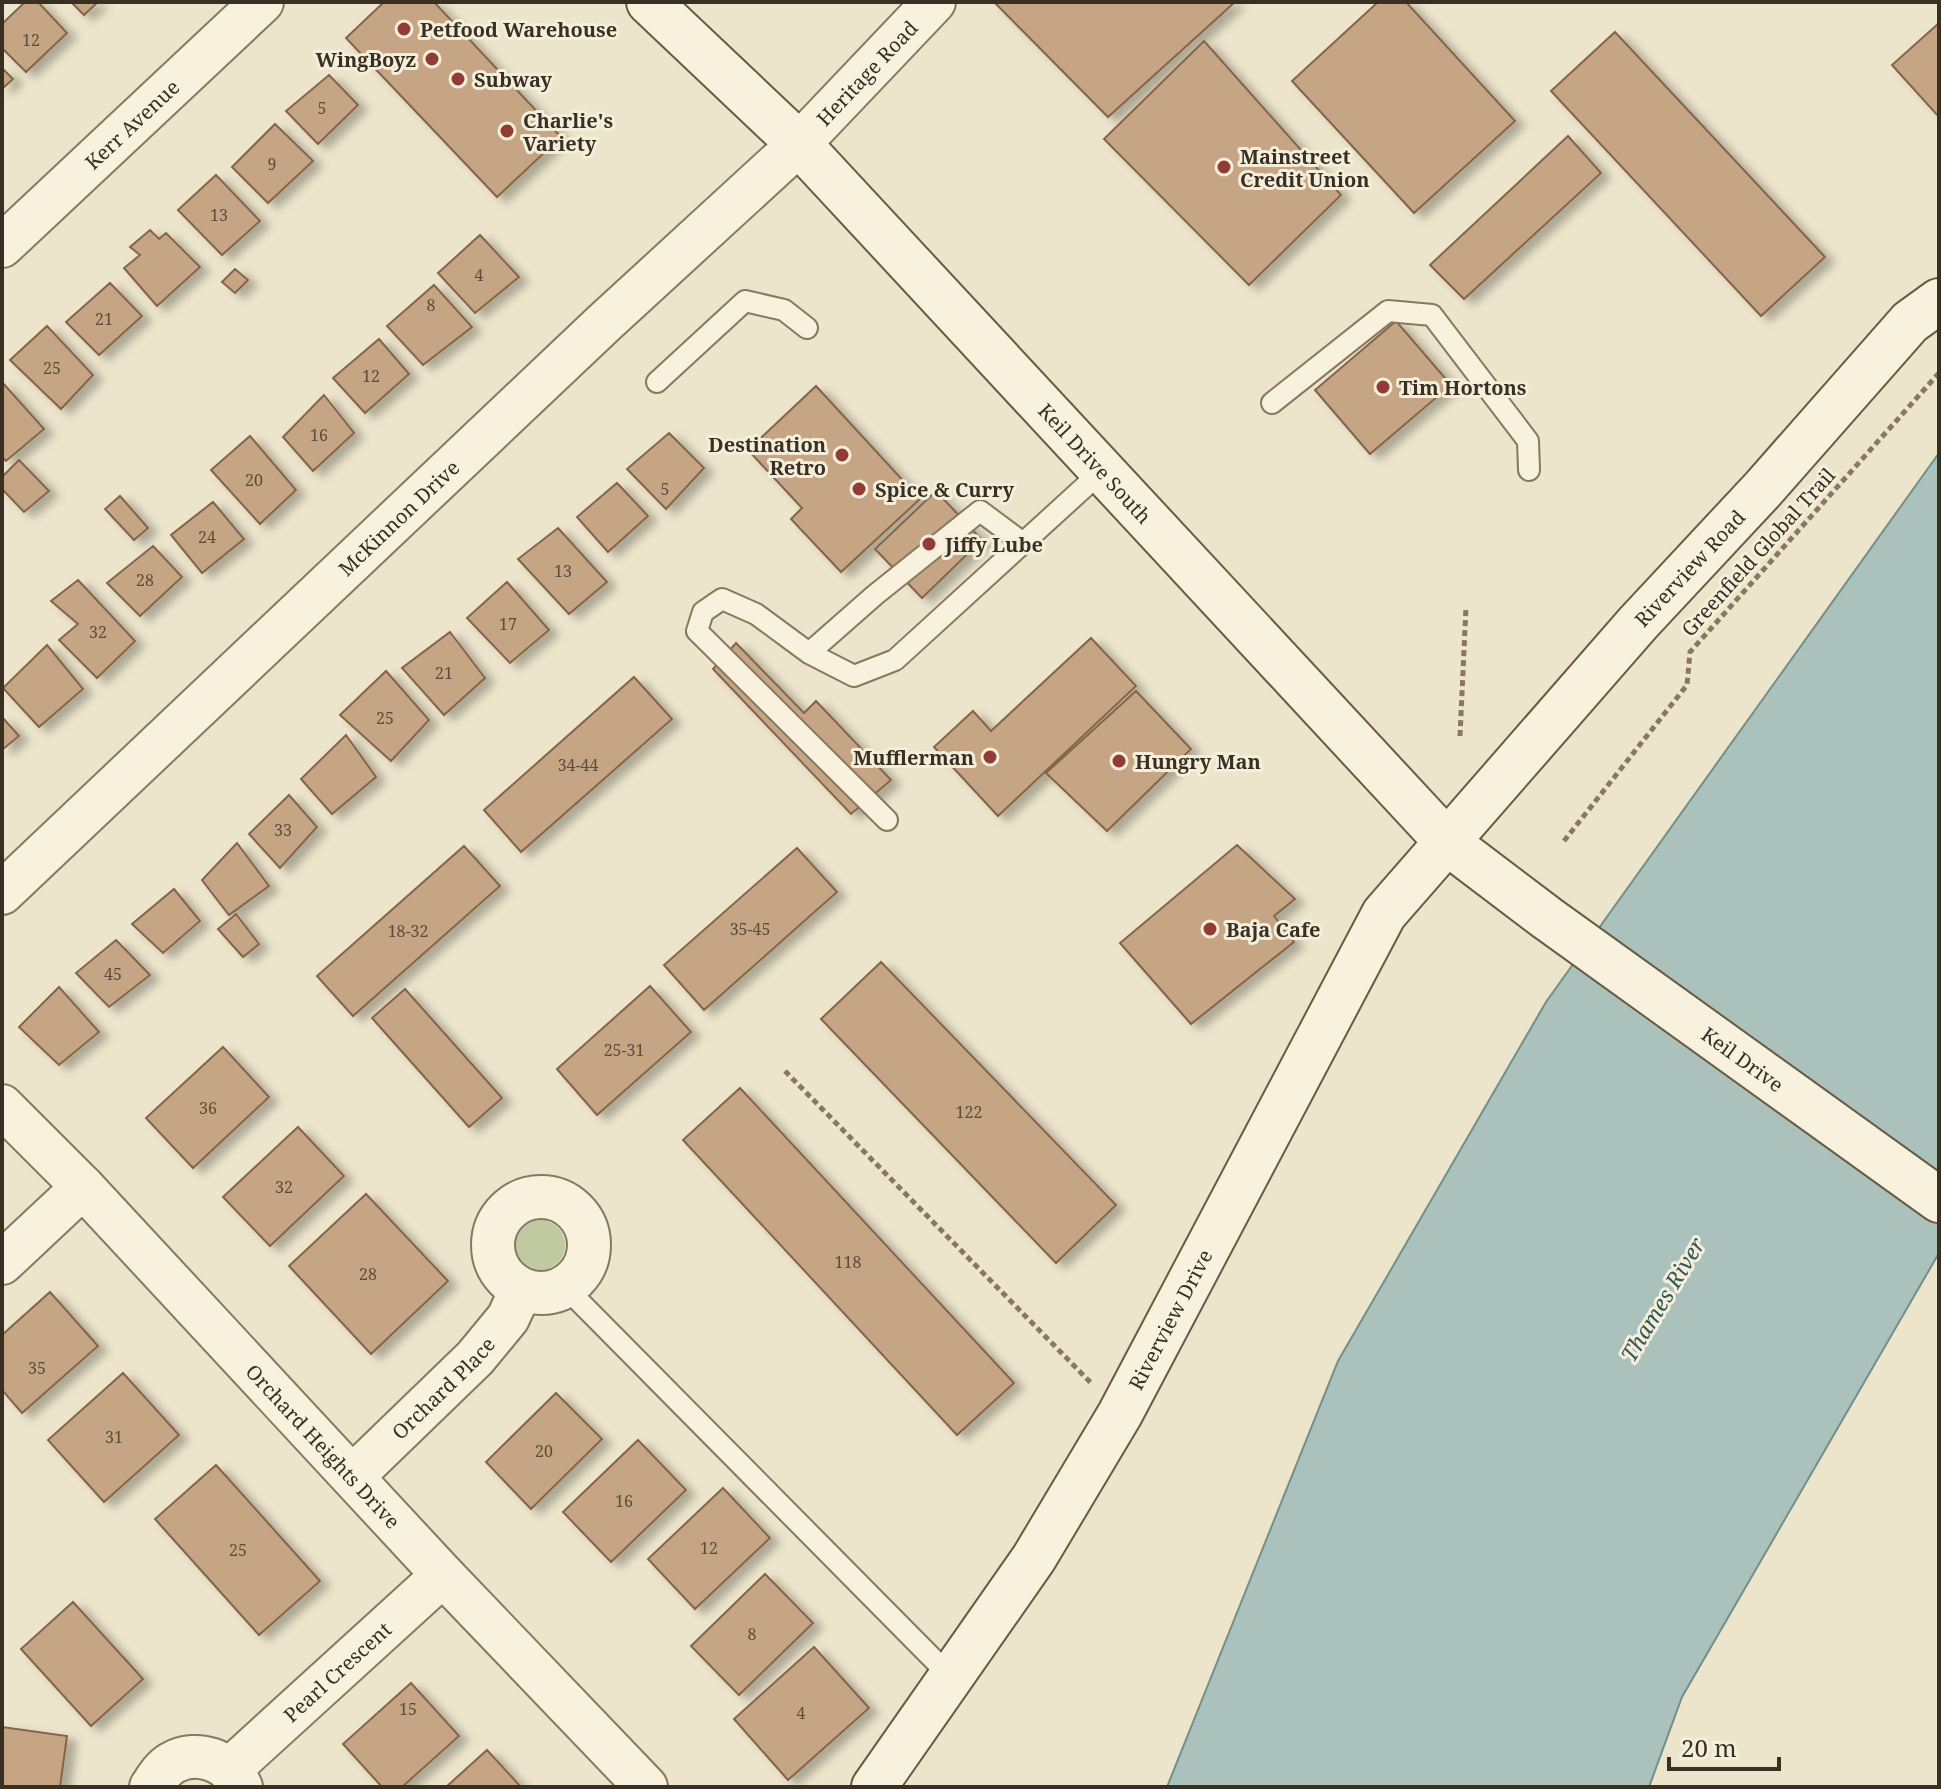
<svg xmlns="http://www.w3.org/2000/svg" width="1941" height="1789" font-family="'Noto Serif',serif">
  <style>
    .green { fill: #c1c9a0 }
    .water { fill: #abc1bc; stroke: #728f8a; stroke-width: 2 }
    .building { fill: #c6a585; stroke: #856548; stroke-width: 2; filter: url(#shadow) }
    .lines { fill: none; stroke-linecap: round; stroke-linejoin: round }
    .lane-casing { stroke: #877861; stroke-width: 24 }
    .street-casing { stroke: #877861; stroke-width: 46 }
    .secondary-casing { stroke: #6a5943; stroke-width: 48 }
    .path { stroke: #877861; stroke-width: 5; stroke-dasharray: 6 4; stroke-linecap: butt }
    .lane { stroke: #f7f1de; stroke-width: 20 }
    .street { stroke: #f7f1de; stroke-width: 42 }
    .secondary { stroke: #f7f1de; stroke-width: 44 }
    .poi-dot { fill: #923c36; stroke: #f4eeda; stroke-width: 3 }
    .labels { text-anchor: middle; dominant-baseline: central; stroke-width: 6; stroke-linejoin: round; paint-order: stroke }
    .number-label { font-size: 16px; fill: #5c4c3c }
    .poi-label { font-size: 20px; font-weight: bold; fill: #392f23; stroke: #f4eeda; text-anchor: start }
    .street-label { font-size: 20px; fill: #392f23; stroke: #f4eeda }
    .water-label { font-size: 22px; font-style: italic; fill: #335758; stroke: #f4eeda }
  </style>
  <defs>
    <filter id="shadow"><feDropShadow dx="9" dy="5" stdDeviation="4" flood-color="#0004"/></filter>
  </defs>
  <rect width="100%" height="100%" fill="#ece4cb"/>
  <path class="green" d="M515 1245a25 25 0 1 1 50 0a25 25 0 1 1-50 0Z"/>
  <path class="water" d="M1939,453V1253L1682,1697L1649,1787H1167L1338,1361L1546,1002Z"/>
  <path class="building" d="M25,2H38L67,33L26,72L2,48V24Z
    M71,2H98L84,15Z
    M384,2H434L561,137L497,197L346,38Z
    M994,2H1235L1108,117Z
    M1378,2H1406L1515,121L1414,213L1292,81Z
    M1939,23V117L1892,65Z
    M1615,32L1825,257L1761,316L1551,91Z
    M1204,41L1341,195L1249,285L1104,139Z
    M2,68L13,79L2,89Z
    M329,75L358,105L318,144L286,111Z
    M275,124L313,161L268,203L232,167Z
    M1568,136L1601,173L1464,299L1430,265Z
    M216,175L260,221L222,255L178,210Z
    M150,230L159,239L166,233L200,267L157,306L124,268L140,255L130,247Z
    M480,235L519,277L475,313L438,273Z
    M235,269L248,280L235,293L222,282Z
    M110,283L142,316L99,355L66,322Z
    M434,285L472,327L423,365L387,326Z
    M1396,321L1451,385L1370,454L1315,390Z
    M47,326L93,375L61,409L10,360Z
    M379,339L409,374L365,413L333,378Z
    M2,382L44,429L6,461L2,457Z
    M816,386L920,499L841,572L791,519L802,508L748,450Z
    M324,395L354,433L313,471L283,437Z
    M669,433L704,468L666,509L627,469Z
    M250,436L296,490L260,524L211,470Z
    M19,460L49,491L24,512L2,489V477Z
    M617,483L648,516L608,552L577,517Z
    M936,491L982,540L922,598L875,549Z
    M120,496L148,528L134,540L105,509Z
    M213,502L244,539L202,573L171,535Z
    M558,528L607,582L569,614L518,559Z
    M153,546L182,577L140,616L107,583Z
    M78,580L135,641L97,678L59,640L78,624L51,601Z
    M507,582L549,630L510,663L467,618Z
    M450,632L485,678L444,715L402,668Z
    M1091,638L1136,686L998,816L934,747L973,711L991,731Z
    M736,643L804,713L816,701L891,780L851,814L713,669Z
    M47,645L83,689L39,727L3,688Z
    M386,671L429,720L391,761L340,715Z
    M634,677L672,719L521,852L484,810Z
    M1136,691L1191,749L1107,831L1046,773Z
    M2,717L19,736L2,750Z
    M346,735L376,777L332,814L301,779Z
    M289,795L317,827L280,868L249,834Z
    M237,843L269,886L229,915L202,880Z
    M1237,845L1295,899L1274,916L1294,942L1191,1024L1120,943Z
    M464,846L500,886L353,1016L317,976Z
    M797,848L837,892L704,1010L664,965Z
    M174,889L200,921L163,953L132,924Z
    M236,914L259,944L243,957L218,929Z
    M116,940L150,975L109,1007L76,973Z
    M881,962L1116,1205L1056,1263L821,1019Z
    M650,986L691,1032L597,1115L557,1069Z
    M59,987L99,1032L59,1065L19,1027Z
    M405,989L502,1098L469,1127L372,1018Z
    M223,1047L269,1097L193,1168L146,1118Z
    M740,1088L1014,1383L957,1435L683,1140Z
    M298,1127L344,1176L270,1246L223,1197Z
    M366,1194L448,1281L371,1354L289,1266Z
    M50,1292L98,1346L22,1413L2,1390V1335Z
    M123,1373L179,1435L104,1502L48,1440Z
    M556,1393L602,1439L531,1509L486,1462Z
    M638,1440L686,1490L611,1562L563,1512Z
    M216,1465L320,1581L259,1635L155,1519Z
    M723,1488L770,1538L695,1609L648,1559Z
    M765,1574L813,1623L739,1695L691,1646Z
    M73,1602L143,1679L91,1726L21,1649Z
    M814,1647L869,1708L788,1780L734,1719Z
    M411,1683L459,1736L402,1787H382L343,1744Z
    M2,1727L67,1736L60,1787H2Z
    M487,1750L521,1787H446Z"/>
  <g class="lines">
    <defs>
      <path id="lane" d="M657,382L745,301L784,310L807,328
        M1272,403L1388,311L1432,315L1528,441L1529,470
        M809,653L875,595L980,511L1023,543
        M887,820L697,631L703,612L722,599L756,614L809,653L854,676L895,660L1102,471
        M565,1287L950,1676"/>
      <g id="street">
        <path id="s1" d="M2,246L262,2"/>
        <path id="s2" d="M2,893L604,323L799,144L934,2"/>
        <path id="s3" d="M2,1106L83,1187L443,1575L646,1787"/>
        <circle cx="541" cy="1245" r="48"/>
        <path d="M2,1263L83,1187"/>
        <path id="s4" d="M353,1476L475,1358L508,1318L521,1290"/>
        <path id="s5" d="M229,1770L443,1575"/>
        <path d="M151,1787C157,1778 162,1769 172,1763C197,1749 230,1760 241,1787"/>
      </g>
      <g id="secondary">
        <path id="s6" d="M649,2L799,144L1448,843L1547,918L1939,1200"/>
        <path id="s7" d="M874,1787L1034,1558L1120,1414L1384,914L1638,623L1763,489L1910,322L1939,301"/>
      </g>
    </defs>
    <use href="#lane" class="lane-casing"/>
    <use href="#street" class="street-casing"/>
    <use href="#secondary" class="secondary-casing"/>
    <path class="path" d="M1460,736L1466,607
      M1564,841L1687,685L1690,652L1939,373
      M785,1071L1092,1384"/>
    <use href="#lane" class="lane"/>
    <use href="#street" class="street"/>
    <use href="#secondary" class="secondary"/>
  </g>
  <g class="poi-dot">
    <circle cx="404" cy="29" r="8"/>
    <circle cx="432" cy="59" r="8"/>
    <circle cx="458" cy="79" r="8"/>
    <circle cx="507" cy="131" r="8"/>
    <circle cx="1224" cy="167" r="8"/>
    <circle cx="1383" cy="387" r="8"/>
    <circle cx="842" cy="455" r="8"/>
    <circle cx="859" cy="489" r="8"/>
    <circle cx="929" cy="544" r="8"/>
    <circle cx="990" cy="757" r="8"/>
    <circle cx="1119" cy="761" r="8"/>
    <circle cx="1210" cy="929" r="8"/>
  </g>
  <g class="labels">
    <g class="number-label">
      <text x="31" y="40">12</text>
      <text x="322" y="108">5</text>
      <text x="272" y="164">9</text>
      <text x="219" y="215">13</text>
      <text x="479" y="275">4</text>
      <text x="431" y="305">8</text>
      <text x="104" y="319">21</text>
      <text x="52" y="368">25</text>
      <text x="371" y="376">12</text>
      <text x="319" y="435">16</text>
      <text x="254" y="480">20</text>
      <text x="665" y="489">5</text>
      <text x="207" y="537">24</text>
      <text x="563" y="571">13</text>
      <text x="145" y="580">28</text>
      <text x="508" y="624">17</text>
      <text x="98" y="632">32</text>
      <text x="444" y="673">21</text>
      <text x="385" y="718">25</text>
      <text x="578" y="765">34-44</text>
      <text x="283" y="830">33</text>
      <text x="750" y="929">35-45</text>
      <text x="408" y="931">18-32</text>
      <text x="113" y="974">45</text>
      <text x="624" y="1050">25-31</text>
      <text x="208" y="1108">36</text>
      <text x="969" y="1112">122</text>
      <text x="284" y="1187">32</text>
      <text x="848" y="1262">118</text>
      <text x="368" y="1274">28</text>
      <text x="37" y="1368">35</text>
      <text x="114" y="1437">31</text>
      <text x="544" y="1451">20</text>
      <text x="624" y="1501">16</text>
      <text x="709" y="1548">12</text>
      <text x="238" y="1550">25</text>
      <text x="752" y="1634">8</text>
      <text x="408" y="1709">15</text>
      <text x="801" y="1713">4</text>
    </g>
    <g class="poi-label">
      <text x="420" y="29">Petfood Warehouse</text>
      <text x="416" y="59" text-anchor="end">WingBoyz</text>
      <text x="474" y="79">Subway</text>
      <text x="523" y="120">Charlie's<tspan x="523" dy="23">Variety</tspan></text>
      <text x="1240" y="156">Mainstreet<tspan x="1240" dy="23">Credit Union</tspan></text>
      <text x="1399" y="387">Tim Hortons</text>
      <text x="826" y="444" text-anchor="end">Destination<tspan x="826" dy="23">Retro</tspan></text>
      <text x="875" y="489">Spice &amp; Curry</text>
      <text x="945" y="544">Jiffy Lube</text>
      <text x="974" y="757" text-anchor="end">Mufflerman</text>
      <text x="1135" y="761">Hungry Man</text>
      <text x="1226" y="929">Baja Cafe</text>
    </g>
    <g class="street-label">
      <text stroke="none"><textPath href="#s2" startOffset="1192">Heritage Road</textPath></text>
      <text stroke="none"><textPath href="#s1" startOffset="178">Kerr Avenue</textPath></text>
      <text stroke="none"><textPath href="#s6" startOffset="642">Keil Drive South</textPath></text>
      <text stroke="none"><textPath href="#s2" startOffset="546">McKinnon Drive</textPath></text>
      <text transform="translate(1758 552) rotate(-48)">Greenfield Global Trail</text>
      <text stroke="none"><textPath href="#s7" startOffset="1474">Riverview Road</textPath></text>
      <text stroke="none"><textPath href="#s6" startOffset="1526">Keil Drive</textPath></text>
      <text stroke="none"><textPath href="#s7" startOffset="554">Riverview Drive</textPath></text>
      <text stroke="none"><textPath href="#s4" startOffset="126">Orchard Place</textPath></text>
      <text stroke="none"><textPath href="#s3" startOffset="468">Orchard Heights Drive</textPath></text>
      <text stroke="none"><textPath href="#s5" startOffset="146">Pearl Crescent</textPath></text>
    </g>
    <g class="water-label">
      <text transform="translate(1662 1299) rotate(-59)">Thames River</text>
    </g>
  </g>
  <rect width="1941" height="1789" fill="none" stroke="#392f23" stroke-width="8"/>
  <path d="M1669 1757v12h110v-12" fill="none" stroke="#392f23" stroke-width="4"/>
  <text x="1681" y="1757" font-size="24" fill="#392f23" stroke="#f4eeda" stroke-width="6" paint-order="stroke">20 m</text>
</svg>
